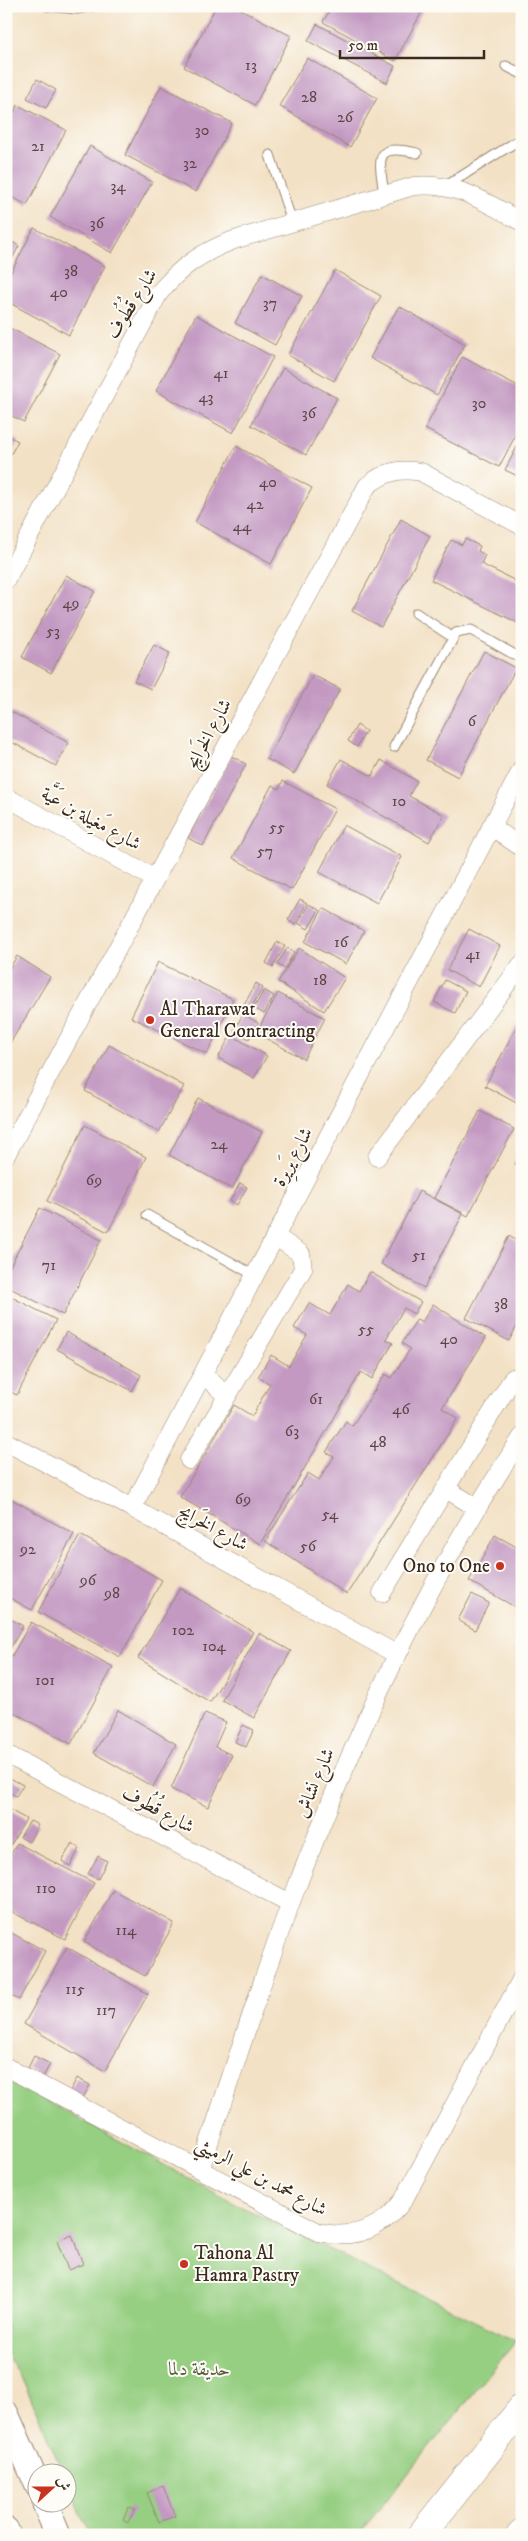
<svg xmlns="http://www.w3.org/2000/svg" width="528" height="2541" font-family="'IM FELL DW Pica',Amiri,serif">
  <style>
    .green { fill: #96cf82; stroke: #687c50 }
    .building { fill: #c399c2 }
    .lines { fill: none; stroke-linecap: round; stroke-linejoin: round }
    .lane-casing { stroke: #978672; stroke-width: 11 }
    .street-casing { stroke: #978672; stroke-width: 19 }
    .secondary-casing { stroke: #978672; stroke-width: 27 }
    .primary-casing { stroke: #978672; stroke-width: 29 }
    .highway-casing { stroke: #978672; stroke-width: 29 }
    .lane { stroke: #fff; stroke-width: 9 }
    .street { stroke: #fff; stroke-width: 18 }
    .secondary { stroke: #fff; stroke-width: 25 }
    .primary { stroke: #fff; stroke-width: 28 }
    .highway { stroke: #fff; stroke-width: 28 }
    .poi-dot { fill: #c8321e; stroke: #fdfcf7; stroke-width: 2 }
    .labels { text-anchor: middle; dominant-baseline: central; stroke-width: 4; stroke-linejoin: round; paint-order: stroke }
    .number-label { font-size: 16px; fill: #5d4647 }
    .street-label { font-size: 19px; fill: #3b2a1e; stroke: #fdfcf7 }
    .poi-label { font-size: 19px; fill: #3b2a1e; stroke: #fdfcf7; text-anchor: start }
    .park-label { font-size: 19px; fill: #565c3c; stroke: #fdfcf7 }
  </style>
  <rect width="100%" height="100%" fill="#fdfcf7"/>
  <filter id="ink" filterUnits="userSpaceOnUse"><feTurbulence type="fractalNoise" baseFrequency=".02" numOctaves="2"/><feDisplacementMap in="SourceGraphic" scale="10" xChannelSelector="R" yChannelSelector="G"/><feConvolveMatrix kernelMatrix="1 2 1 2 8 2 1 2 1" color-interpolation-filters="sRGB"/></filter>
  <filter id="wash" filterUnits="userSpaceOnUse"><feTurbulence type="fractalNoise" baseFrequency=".0096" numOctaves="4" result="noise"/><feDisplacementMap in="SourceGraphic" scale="20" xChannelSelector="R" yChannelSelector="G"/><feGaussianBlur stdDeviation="1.12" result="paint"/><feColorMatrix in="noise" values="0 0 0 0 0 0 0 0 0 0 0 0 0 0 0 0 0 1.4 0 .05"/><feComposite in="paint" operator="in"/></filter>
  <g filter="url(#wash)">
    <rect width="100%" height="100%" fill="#f3e1c5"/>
    <path class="green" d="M6,2079L236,2204L516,2341L358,2535H90L68,2483V2474L63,2473L26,2387L6,2353Z"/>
    <g id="blocks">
      <path class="building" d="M216,6H235L291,36L255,105L184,67Z
        M332,6H425L395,61L323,22Z
        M317,24L395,66L387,83L308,41Z
        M307,58L377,98L350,147L279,106Z
        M37,79L56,90L46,108L27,98Z
        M161,86L232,123L196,192L125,155Z
        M18,105L66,130L27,205L6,194V127Z
        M90,146L152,182L112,253L50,217Z
        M34,228L105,266L69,335L6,301V282Z
        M6,238L19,246L6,270Z
        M335,270L381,296L334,381L288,355Z
        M262,274L302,296L275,345L235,323Z
        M399,306L465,344L437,395L370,358Z
        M196,315L273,357L233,433L156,391Z
        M6,326L60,354L24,422L6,413Z
        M462,357L522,388V423L499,467L425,429Z
        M283,368L337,398L306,455L251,425Z
        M6,435L18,441L6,463Z
        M522,437V478L505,470Z
        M236,446L312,488L271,564L195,522Z
        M401,519L430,536L381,627L352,611Z
        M465,539L480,546L478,551L485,555L481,564L522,584V625L431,580L451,540L462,545Z
        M66,575L95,591L51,673L22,657Z
        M154,645L170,653L151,689L134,681Z
        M484,651L516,668L458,777L426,760Z
        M313,675L340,689L294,774L267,759Z
        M6,709L69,743L56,766L6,739Z
        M357,725L366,731L357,747L348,741Z
        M231,756L246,764L203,846L188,838Z
        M341,759L372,776L381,760L417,781L409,796L444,815L429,842L327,784Z
        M283,781L335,809L292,890L233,858L272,785L279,789Z
        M344,825L402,857L377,903L319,872Z
        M300,899L307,903L295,925L288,920Z
        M309,904L319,910L308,929L298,923Z
        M323,908L364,931L346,964L305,942Z
        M469,929L500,946L479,987L447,970Z
        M277,942L285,946L273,967L266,963Z
        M287,948L294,952L285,969L277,964Z
        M299,948L345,978L324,1011L278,982Z
        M17,956L50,977L6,1050V974Z
        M158,962L233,999L207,1054L131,1017Z
        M445,980L466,991L455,1013L434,1002Z
        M256,983L263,988L251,1008L244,1005Z
        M264,990L274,996L264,1014L254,1008Z
        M278,993L325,1018L304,1059L256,1033Z
        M243,1014L258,1023L249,1039L234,1031Z
        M522,1017V1106L485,1086Z
        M231,1035L267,1056L254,1078L218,1058Z
        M109,1045L184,1086L159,1132L85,1091Z
        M198,1098L262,1132L232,1189L169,1155Z
        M480,1111L514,1129L468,1216L434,1198Z
        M85,1125L146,1157L108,1232L47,1201Z
        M522,1152V1168L515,1164Z
        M240,1183L247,1187L237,1205L230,1201Z
        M419,1191L463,1214L424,1288L381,1264Z
        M40,1208L101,1240L63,1315L6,1286V1274Z
        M522,1232V1316L509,1341L466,1318L509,1236L517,1241Z
        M370,1272L421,1302L414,1314L404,1308L386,1339L393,1343L372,1379L361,1372L260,1544L180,1497L234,1405L252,1416L270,1384L258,1377L271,1355L289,1366L307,1335L294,1328L309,1303L330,1315L348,1284L359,1291Z
        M6,1294L56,1320L17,1395L6,1390Z
        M433,1304L486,1338L442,1408L458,1418L347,1594L265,1541L308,1473L319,1480L334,1457L326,1452L346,1421L352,1426L385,1374L392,1378L410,1349L402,1343L417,1319L422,1322Z
        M66,1332L141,1375L132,1391L57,1349Z
        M6,1496L74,1534L32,1610L6,1596Z
        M80,1535L162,1580L120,1657L38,1612Z
        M495,1535L522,1550V1611L469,1581Z
        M180,1588L253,1632L210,1702L138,1658Z
        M472,1594L489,1603L475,1630L458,1620Z
        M6,1616L23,1626L6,1656Z
        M31,1622L113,1667L71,1744L6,1708V1666Z
        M259,1633L291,1651L254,1718L222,1700Z
        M118,1710L176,1744L153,1787L94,1753Z
        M205,1713L226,1722L215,1747L232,1755L208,1807L171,1789Z
        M243,1725L254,1730L246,1747L235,1742Z
        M6,1776L23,1785L16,1796L6,1790Z
        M6,1808L26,1819L6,1853Z
        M30,1821L38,1825L29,1842L20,1837Z
        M17,1843L94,1883L65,1939L6,1909V1864Z
        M72,1843L80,1848L70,1866L62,1861Z
        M98,1856L107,1861L98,1879L88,1874Z
        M113,1890L174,1923L145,1976L84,1942Z
        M6,1930L45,1951L19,2000L6,1993Z
        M67,1947L148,1994L105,2071L24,2024Z
        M34,2056L50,2064L43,2077L28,2068Z
        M77,2078L90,2085L83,2098L70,2091Z
        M72,2235L83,2264L68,2270L57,2241Z
        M163,2486L175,2516L159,2522L147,2493Z
        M129,2507L135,2510L128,2522L123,2519Z"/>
    </g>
  </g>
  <g filter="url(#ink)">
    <use href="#blocks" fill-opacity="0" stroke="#978672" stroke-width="1"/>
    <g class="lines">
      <defs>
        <path id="lane" d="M46,6L77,9L94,6
          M506,66L522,74
          M270,155L292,222
          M446,186L522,138
          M384,194C379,158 373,143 417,153
          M416,613L452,637
          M394,747L456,633L471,630L522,659
          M147,1215L254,1275"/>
        <path id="street" d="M6,580L159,293C180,267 202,252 234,240L414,186C458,182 484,202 522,222
          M6,797L155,879
          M491,826L522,848
          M6,1155L367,486C384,472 399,468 421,472L522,526
          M377,1157L522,964
          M203,1374L227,1396
          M6,1442L132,1508L396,1654
          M189,1460L303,1269L301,1254L275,1236
          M446,1489L476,1507
          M132,1508L522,769
          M382,1593L513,1378
          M6,1754L290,1903
          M6,2067L318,2232C354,2240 383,2229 404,2199L522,1978
          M200,2169C231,2080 258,1989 291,1902C353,1737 425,1584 522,1437"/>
        <path id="secondary" d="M6,2414L38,2486
          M45,2504L58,2535
          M6,2530L8,2535"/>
        <path id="primary" d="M421,2535L522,2408"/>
        <path id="highway" d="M520,2535L522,2533"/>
      </defs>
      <use href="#lane" class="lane-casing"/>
      <use href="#street" class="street-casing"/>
      <use href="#secondary" class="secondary-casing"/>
      <use href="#primary" class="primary-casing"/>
      <use href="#highway" class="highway-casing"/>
      <use href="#lane" class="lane"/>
      <use href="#street" class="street"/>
      <use href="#secondary" class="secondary"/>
      <use href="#primary" class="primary"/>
      <use href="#highway" class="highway"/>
    </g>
  </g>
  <g class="poi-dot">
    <circle cx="150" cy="1020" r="5"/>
    <circle cx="500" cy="1566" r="5"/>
    <circle cx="184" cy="2264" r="5"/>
  </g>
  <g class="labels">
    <g class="number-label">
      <text x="251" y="65">13</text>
      <text x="309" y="97">28</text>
      <text x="345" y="117">26</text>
      <text x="202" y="130">30</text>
      <text x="38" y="146">21</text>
      <text x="190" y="163">32</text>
      <text x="118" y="186">34</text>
      <text x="97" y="223">36</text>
      <text x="71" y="271">38</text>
      <text x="59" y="292">40</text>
      <text x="270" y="303">37</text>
      <text x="221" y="373">41</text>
      <text x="206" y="397">43</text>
      <text x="479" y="403">30</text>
      <text x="309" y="413">36</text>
      <text x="268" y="482">40</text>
      <text x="255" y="504">42</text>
      <text x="242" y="526">44</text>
      <text x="71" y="603">49</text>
      <text x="53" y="631">53</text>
      <text x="472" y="721">6</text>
      <text x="399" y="801">10</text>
      <text x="277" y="827">55</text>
      <text x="265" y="851">57</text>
      <text x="341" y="942">16</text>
      <text x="473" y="954">41</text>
      <text x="320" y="980">18</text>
      <text x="219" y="1144">24</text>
      <text x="94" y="1180">69</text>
      <text x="419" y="1255">51</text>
      <text x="49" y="1265">71</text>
      <text x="501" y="1304">38</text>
      <text x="366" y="1329">55</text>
      <text x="449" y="1339">40</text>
      <text x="316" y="1399">61</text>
      <text x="401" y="1409">46</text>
      <text x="292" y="1431">63</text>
      <text x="378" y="1442">48</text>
      <text x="243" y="1499">69</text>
      <text x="330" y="1514">54</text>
      <text x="308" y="1546">56</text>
      <text x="28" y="1549">92</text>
      <text x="88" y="1580">96</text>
      <text x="112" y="1593">98</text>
      <text x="183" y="1630">102</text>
      <text x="214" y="1646">104</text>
      <text x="45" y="1680">101</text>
      <text x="46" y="1888">110</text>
      <text x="126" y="1930">114</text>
      <text x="75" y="1989">115</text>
      <text x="106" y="2010">117</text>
    </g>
    <g class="street-label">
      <text transform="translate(132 304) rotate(-58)">شارع قُطُوف</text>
      <text transform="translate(209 734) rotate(-62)">شارع الخَرايِج</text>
      <text transform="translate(91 819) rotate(29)">شارع مَغِيلة بن عَيَّة</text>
      <text transform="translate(293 1157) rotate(-62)">شارع يَريِرة</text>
      <text transform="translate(213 1528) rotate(29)">شارع الخَرايِج</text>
      <text transform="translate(315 1783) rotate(-67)">شارع نشاش</text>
      <text transform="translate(158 1810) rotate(28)">شارع قُطُوف</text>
      <text transform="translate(261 2177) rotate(28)">شارع محمد بن علي الرميثي</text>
    </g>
    <g class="poi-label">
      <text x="160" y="1009">Al Tharawat<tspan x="160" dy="22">General Contracting</tspan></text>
      <text x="490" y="1566" text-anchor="end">Ono to One</text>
      <text x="194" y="2253">Tahona Al<tspan x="194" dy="22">Hamra Pastry</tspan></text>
    </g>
    <g class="park-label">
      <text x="199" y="2369">حديقة دلما</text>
    </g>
  </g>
  <rect width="528" height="2541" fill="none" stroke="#fdfcf7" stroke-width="25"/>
  <g transform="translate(52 2488) rotate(69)"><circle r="24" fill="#fdfcf7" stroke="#afa8a0"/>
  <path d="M0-4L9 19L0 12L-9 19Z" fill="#c8321e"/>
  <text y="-8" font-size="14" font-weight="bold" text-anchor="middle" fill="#3b2a1e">ش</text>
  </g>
  <path d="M340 50v8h144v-8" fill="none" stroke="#3b2a1e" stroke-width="2.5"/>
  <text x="348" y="50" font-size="15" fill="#3b2a1e" stroke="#fdfcf7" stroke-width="4" paint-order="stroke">50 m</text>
</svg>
